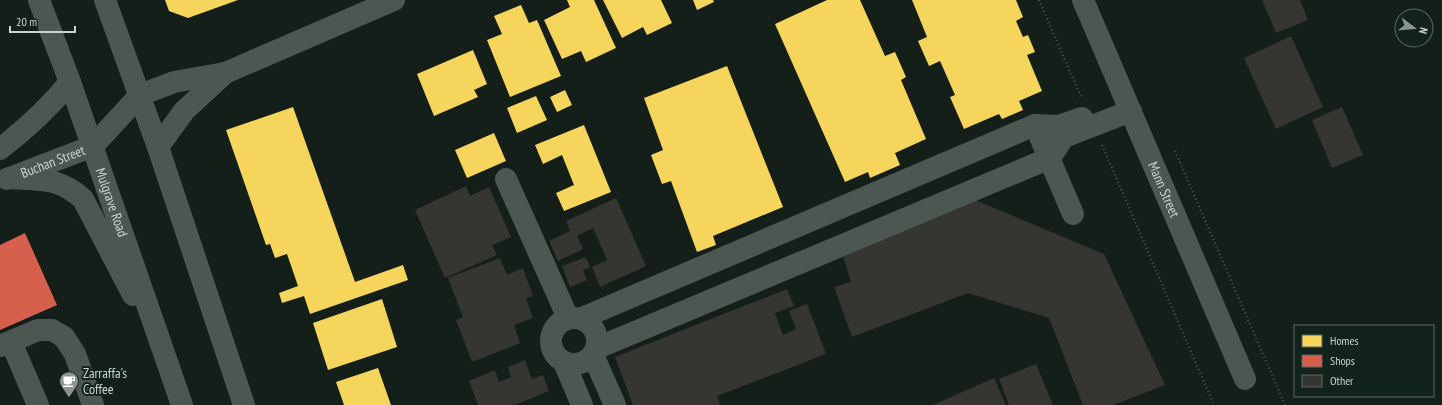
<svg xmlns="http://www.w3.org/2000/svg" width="1442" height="405" font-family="'PT Sans Narrow',sans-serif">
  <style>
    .homes { fill: #f6d55c }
    .shops { fill: #d6604d }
    .building { fill: #353532 }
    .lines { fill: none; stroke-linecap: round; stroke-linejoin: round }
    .path { stroke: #4c5550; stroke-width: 2.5; stroke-dasharray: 1 3; stroke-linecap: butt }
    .minor { stroke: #4d5752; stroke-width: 22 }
    .major { stroke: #4b5851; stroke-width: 22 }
    .labels { text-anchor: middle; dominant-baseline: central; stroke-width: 4; stroke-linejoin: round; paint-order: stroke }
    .street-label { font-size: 14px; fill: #c9d4cf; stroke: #11231b }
    .poi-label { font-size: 14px; fill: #c9d4cf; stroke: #11231b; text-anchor: start }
  </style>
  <rect width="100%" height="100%" fill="#151f1a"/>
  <path class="homes" d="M165,0H238L188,18L169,11Z
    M567,0H594L616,48L586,62L581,51L562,59L544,20L570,7Z
    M603,0H661L672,23L647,35L643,27L622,38Z
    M693,0H713L714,2L697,10Z
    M827,0H860L885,56L895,52L906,77L901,80L926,139L895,153L900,165L870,178L868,172L845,182L775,24Z
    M912,0H1016L1023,17L1016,21L1023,37L1028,35L1035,52L1027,55L1042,91L1019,101L1023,110L1002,119L999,114L964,129L950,97L955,95L940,61L929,66L918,41L927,37Z
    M521,5L529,23L537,20L561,76L510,97L487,40L502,34L494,16Z
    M473,50L487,84L474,90L478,97L434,116L417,74Z
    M727,66L783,207L713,236L716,245L697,252L671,181L662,184L651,155L663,150L644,98Z
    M565,90L572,105L557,112L550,97Z
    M536,96L547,120L517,133L507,108Z
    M293,107L355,282L403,265L408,280L310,314L304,296L282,303L279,293L298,286L287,254L275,258L270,244L266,245L226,130Z
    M584,125L611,192L564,211L556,193L574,185L562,155L543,164L535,145Z
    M494,133L506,161L467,178L455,150Z
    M382,299L397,347L328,370L313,323Z
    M378,368L391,405H344L336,382Z"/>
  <path class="shops" d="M25,233L57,305L0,330V245Z"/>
  <path class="building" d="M1262,0H1300L1308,20L1276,33Z
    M1291,36L1323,107L1276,129L1244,58Z
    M1342,107L1363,155L1332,168L1312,120Z
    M466,186L470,196L489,187L511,237L492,245L497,255L445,278L415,210Z
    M616,198L646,266L600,287L592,267L607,260L593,228L577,236L583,249L558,261L549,241L570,231L566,221Z
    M975,200L1104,254L1165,385L1113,405H1083L1049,318L968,293L852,337L834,287L851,282L841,250Z
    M586,257L590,267L583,270L587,280L570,287L562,266Z
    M500,258L507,275L523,268L533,296L526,298L533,318L514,325L520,343L472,362L456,320L463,317L448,278Z
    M787,289L794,306L775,313L783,335L796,329L789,311L807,304L826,354L717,396L720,405H633L615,357Z
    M525,360L532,379L543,375L549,391L515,405H478L469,381L495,370L499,382L511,377L508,367Z
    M1036,364L1053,405H1009L999,379Z
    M994,378L1006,405H933Z"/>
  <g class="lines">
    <path class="path" d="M1039,0L1081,97
      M1102,145L1214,405
      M1175,151L1285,405"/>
    <g class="minor">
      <path id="s1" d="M1083,0L1245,379"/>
      <path d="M1035,125L1073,214"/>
      <path d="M158,147L184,111L225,73"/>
      <path d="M0,149C26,129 49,108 70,82"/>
      <path id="s2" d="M7,179L93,146L140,95L174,82L225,73L394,0"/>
      <path d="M506,179L568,318"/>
      <circle cx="574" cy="341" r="23"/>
      <path d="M582,318L1035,125L1059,126L1082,118"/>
      <path d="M11,342L38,405"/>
      <path d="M0,346L38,330H52L64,337L75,354L93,405"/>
      <path d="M597,348L1050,158L1064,137L1131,111"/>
      <path d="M593,355L615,405"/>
      <path d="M564,362L582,405"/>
    </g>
    <g class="major">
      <path id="s3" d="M39,0L70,82L182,405"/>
      <path d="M105,0L158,147L244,405"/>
      <path d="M9,178C41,180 58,177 83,199L133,295"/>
    </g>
  </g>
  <defs>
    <symbol id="cafe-pin" viewBox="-11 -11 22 30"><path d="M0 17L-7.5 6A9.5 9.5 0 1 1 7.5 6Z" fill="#8a9590" stroke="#11231b"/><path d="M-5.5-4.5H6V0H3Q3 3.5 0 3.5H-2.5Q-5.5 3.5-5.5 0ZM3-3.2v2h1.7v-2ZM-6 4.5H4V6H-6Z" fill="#fff"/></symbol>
  </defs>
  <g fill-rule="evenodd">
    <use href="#cafe-pin" x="58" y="370" width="22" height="30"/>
  </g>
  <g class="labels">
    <g class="street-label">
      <text stroke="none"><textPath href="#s2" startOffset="49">Buchan Street</textPath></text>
      <text stroke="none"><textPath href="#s1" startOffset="206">Mann Street</textPath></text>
      <text stroke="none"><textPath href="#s3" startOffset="215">Mulgrave Road</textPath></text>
    </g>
    <g class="poi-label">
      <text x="83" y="373">Zarraffa's<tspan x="83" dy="16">Coffee</tspan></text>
    </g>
  </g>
  <rect x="1294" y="325" width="140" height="72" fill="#11231b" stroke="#5b6a63"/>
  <rect x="1302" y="335" width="20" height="12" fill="#f6d55c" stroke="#5b6a63"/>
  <text x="1330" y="345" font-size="12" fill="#c9d4cf">Homes</text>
  <rect x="1302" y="355" width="20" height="12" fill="#d6604d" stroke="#5b6a63"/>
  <text x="1330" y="365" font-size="12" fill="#c9d4cf">Shops</text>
  <rect x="1302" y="375" width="20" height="12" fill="#353532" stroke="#5b6a63"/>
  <text x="1330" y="385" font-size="12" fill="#c9d4cf">Other</text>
  <g transform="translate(1414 28) rotate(106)"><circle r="19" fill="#11231b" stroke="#5b6a63"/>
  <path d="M0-3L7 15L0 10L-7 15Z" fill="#8a9590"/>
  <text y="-6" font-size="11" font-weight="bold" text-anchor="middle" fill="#c9d4cf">N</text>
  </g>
  <path d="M10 26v6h65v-6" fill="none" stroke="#c9d4cf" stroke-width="2"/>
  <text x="16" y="26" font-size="12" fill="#c9d4cf" stroke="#11231b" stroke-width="3" paint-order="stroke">20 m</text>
</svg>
